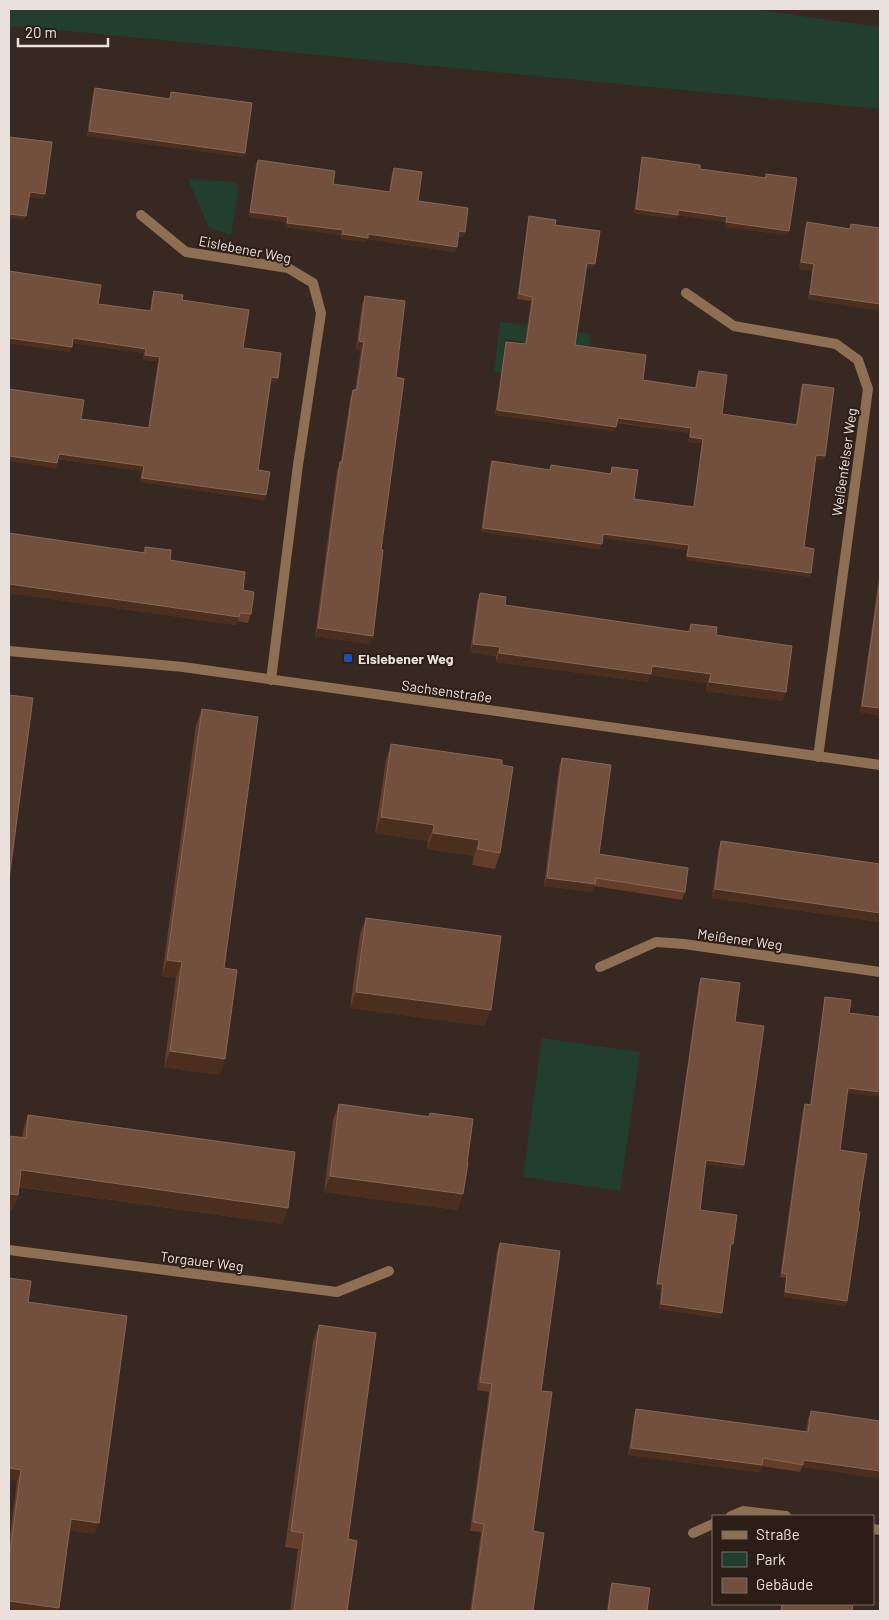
<svg xmlns="http://www.w3.org/2000/svg" width="889" height="1620" font-family="Barlow,sans-serif">
  <style>
    .green { fill: #223f2e }
    .lines { fill: none; stroke-linecap: round; stroke-linejoin: round }
    .street { stroke: #8e6f53; stroke-width: 10 }
    .wall { fill: #643e2a }
    .shaded-wall { fill: #4c2e1f }
    .building { fill: #73503d; stroke: #866656 }
    .transit-dot { fill: #1a4fb4; stroke: #2c1e17; stroke-width: 2 }
    .labels { text-anchor: middle; dominant-baseline: central; stroke-width: 4; stroke-linejoin: round; paint-order: stroke }
    .street-label { font-size: 14px; fill: #ebe1dc; stroke: #2c1e17 }
    .poi-label { font-size: 14px; font-weight: bold; fill: #ebe1dc; stroke: #2c1e17; text-anchor: start }
  </style>
  <rect width="100%" height="100%" fill="#372821"/>
  <path class="green" d="M9,9H752L880,27V109L16,26L9,27Z
    M188,179L236,182L238,190L231,235L209,228Z
    M500,322L591,334L588,350L520,377L524,342L505,339L501,373L494,372Z
    M542,1038L640,1052L620,1191L523,1177Z"/>
  <g class="lines">
    <path class="street" d="M141,215L186,252L288,268L313,283L321,313L298,465L271,680
      M686,293L734,326L836,344L858,360L868,389L818,757
      M9,651L183,667L880,765
      M600,967L656,942L684,944L880,972
      M9,1250L337,1292L389,1271
      M731,1516L743,1511L786,1516
      M873,1529L880,1530
      M693,1533L713,1524"/>
  </g>
  <path class="wall" d="M95,88L169,99L171,92L244,157L87,136L93,93Z
    M642,157L700,169L765,178L766,174L788,235L725,227V222L677,215L676,219L634,213L641,162Z
    M258,160L333,184L389,192L392,173L394,168L418,201L465,232L463,237L458,236L455,252L367,239L366,242L341,239V235L285,227L286,222L249,217L256,164Z
    M529,216L555,225L594,268L586,267L575,345L643,380L695,388L697,375L699,371L722,414L796,424L801,388L803,384L823,460L816,459L804,547L811,573L810,577L686,560L687,550L603,538L600,549L481,532L490,466L492,461L549,470L551,465L610,474L612,467L634,499L693,507L702,443L688,442L690,433L617,423L614,431L495,415L505,346L506,342L525,344L531,301L517,299L528,221Z
    M807,222L849,229L851,224L880,228L808,300L812,271L799,269L805,229Z
    M154,291L182,300L243,348L277,382L271,381L258,470L264,500L140,482L142,471L58,459L56,468L9,461V389L81,419L148,428L158,361L143,360L144,353L72,343L70,352L9,343L98,304L150,311L152,296Z
    M365,296L396,377L381,550L370,644L315,636L337,470L340,462H341L350,398L353,390H355L361,350L356,349L362,304Z
    M9,533L143,553L145,547L170,560L243,590L251,614L248,623L237,621L236,625L9,593Z
    M880,570V715L860,712Z
    M480,593L505,605L688,631L691,624L716,635L783,701L706,691L707,683L650,675L648,682L496,662V656L470,652L477,602Z
    M202,709L224,968L220,1075L164,1067L176,978L162,976L196,725Z
    M391,744L502,765L500,853L495,869L472,865L474,856L427,849L428,841L375,833L386,760Z
    M562,758L599,854L685,892L682,900L594,886L592,892L544,886L559,766Z
    M721,841L880,864V922L712,898L718,850Z
    M366,918L485,1026L350,1008L360,934Z
    M701,978L735,1022L744,1165L742,1169L705,1164L700,1210L731,1249H730L720,1318L659,1309L661,1289L656,1288L699,983Z
    M825,997L849,1013L847,1093L840,1150L858,1212L847,1301L846,1306L784,1297L786,1278L780,1277L803,1109L805,1104L810,1105L824,1001Z
    M339,1104L429,1116L430,1113L467,1163L463,1194L457,1210L324,1192L333,1120Z
    M28,1115L288,1208L282,1224L19,1187L18,1195L12,1211L23,1131Z
    M500,1243L541,1391L533,1531V1611H470L481,1532L470,1531L489,1392L477,1390L497,1251Z
    M28,1302L95,1534L69,1530L9,1611V1542L17,1481Z
    M319,1325L348,1539L347,1611H290L298,1549L285,1547L313,1341Z
    M636,1409L806,1432L808,1419L811,1411L880,1421L802,1467L800,1472L762,1466L759,1472L628,1455L634,1416Z
    M612,1583L647,1611H607L610,1587Z"/>
  <path class="shaded-wall" d="M89,131L245,153L244,157L87,136Z
    M30,192L45,194L43,199L28,197Z
    M636,209L678,210L727,217L725,222L677,215L676,219L634,213Z
    M250,212L288,217L286,222L249,217Z
    M9,214L26,216L24,220L9,218Z
    M726,222L789,231L788,235L725,227Z
    M287,223L343,230L341,235L285,227Z
    M459,231L465,232L463,237L457,236Z
    M342,234H368L457,247L455,252L367,239L366,242L341,239Z
    M801,262L814,264L812,271L799,269Z
    M587,263L595,264L594,268L585,267Z
    M810,294L880,304V311L808,300Z
    M9,338L72,347L70,352L9,343Z
    M73,338L146,349L144,353L71,343Z
    M359,341L364,342L361,350L356,349Z
    M145,355L160,357L158,361L143,360Z
    M271,377L278,378L277,382L270,381Z
    M497,410L616,427L614,431L495,415Z
    M618,418L691,428L690,433L616,422Z
    M690,437L703,439L702,443L688,442Z
    M59,454L144,466L142,471L57,459Z
    M816,455L825,456L823,460L815,459Z
    M9,456L57,463L56,468L9,461Z
    M142,478L266,495L264,500L140,482Z
    M483,528L602,544L600,549L481,532Z
    M603,534L689,545L687,550L602,538Z
    M687,556L811,573L810,577L686,560Z
    M9,584L239,617L236,625L9,593Z
    M318,628L373,636L370,644L315,636Z
    M473,644L500,647L496,656L470,652Z
    M499,653L652,666L711,674L707,683L650,675L648,682L496,662Z
    M709,682L786,692L783,701L706,691Z
    M862,706L880,708V715L860,712Z
    M381,817L434,825L428,841L375,833Z
    M433,833L479,840L474,856L427,849Z
    M547,878L595,884L592,892L544,886Z
    M715,889L880,913V922L712,898Z
    M167,960L182,962L176,978L162,976Z
    M356,992L491,1010L485,1026L350,1008Z
    M170,1051L225,1059L220,1075L164,1067Z
    M848,1088L880,1092V1097L846,1093Z
    M706,1160L744,1165L742,1169L704,1164Z
    M21,1170L288,1208L282,1224L15,1186Z
    M330,1176L463,1194L457,1210L324,1192Z
    M9,1194L18,1195L12,1211H9Z
    M657,1284H663L661,1289L656,1288Z
    M785,1292L847,1301L846,1306L784,1297Z
    M661,1304L722,1313L720,1318L659,1309Z
    M631,1448L762,1465L759,1472L628,1455Z
    M803,1460L880,1471V1479L802,1467Z
    M9,1468L21,1470L17,1481L9,1480Z
    M71,1519L99,1523L95,1534L67,1530Z
    M9,1601L59,1608L58,1611H9Z"/>
  <path class="building" d="M95,88L170,99L171,92L252,103L245,153L89,131Z
    M9,137L52,142L45,194L30,192L26,216L9,214Z
    M642,157L700,165V169L766,178V174L797,178L789,231L726,222L727,217L678,210V215L636,209Z
    M258,160L335,171L333,184L390,192L394,168L422,172L418,201L468,208L465,232L459,231L457,247L368,234V238L342,234L343,230L287,223L288,217L250,212Z
    M529,216L556,220L555,225L600,231L595,264L587,263L575,345L646,355L643,380L696,388L699,371L727,375L722,414L797,425L803,384L834,388L825,456L816,455L804,547L814,549L811,573L687,556L689,545L603,534L602,544L483,528L492,461L550,470L551,465L611,474L612,467L638,470L634,499L694,507L703,439L690,437L691,428L618,418L616,427L497,410L506,342L526,344L533,297L519,294Z
    M807,222L850,229L851,224L880,228V304L810,294L814,264L801,262Z
    M9,271L101,285L98,304L151,311L154,291L183,295L182,300L249,310L243,348L281,353L278,378L271,377L258,470L270,472L266,495L142,478L144,466L59,454L57,463L9,456V389L84,400L81,419L149,428L160,357L145,355L146,349L73,338L72,347L9,338Z
    M365,296L405,301L396,377L404,379L381,550H383L373,636L318,628L340,462H342L353,390H357L364,342L359,341Z
    M9,533L145,553V547L171,550L170,560L245,572L243,590L254,592L251,614L240,613L239,617L9,584Z
    M880,580V708L862,706Z
    M480,593L506,597L505,605L690,632L691,624L717,627L716,635L792,646L786,692L709,682L711,674L652,666L651,674L499,653L500,647L473,644Z
    M9,695L33,698L9,879Z
    M202,709L258,717L224,968L237,970L225,1059L170,1051L182,962L167,960Z
    M391,744L502,760V765L513,767L500,853L478,849L479,840L433,833L434,825L381,817Z
    M562,758L611,765L599,854L688,868L685,892L596,878L595,884L547,878Z
    M721,841L880,864V913L715,889Z
    M366,918L501,936L491,1010L356,992Z
    M701,978L740,983L735,1022L764,1026L744,1165L706,1160L700,1210L737,1215L733,1244H731L722,1313L661,1304L663,1284H657Z
    M825,997L851,1000L849,1013L880,1017V1092L848,1088L840,1150L867,1154L858,1212H860L847,1301L785,1292L787,1274L782,1273L805,1104L811,1105Z
    M339,1104L429,1117L430,1113L473,1119L467,1163H468L463,1194L330,1176Z
    M28,1115L295,1152L288,1208L21,1170L18,1195L9,1194V1136L26,1138Z
    M500,1243L560,1251L541,1391L552,1392L533,1531L544,1533L533,1611H472L484,1524L473,1522L492,1384L480,1382Z
    M9,1278L31,1281L28,1302L127,1316L99,1523L71,1519L59,1608L9,1601V1560L21,1470L9,1468Z
    M319,1325L376,1333L348,1539L357,1541L347,1611H294L304,1533L291,1531Z
    M636,1409L808,1432L811,1411L880,1421V1471L803,1460V1465L763,1458L762,1465L631,1448Z
    M612,1583L650,1588L647,1611H608Z
    M782,1604H853L852,1611H781Z"/>
  <rect class="transit-dot" x="343" y="653" width="10" height="10" rx="2.5"/>
  <g class="labels">
    <g class="street-label">
      <text transform="translate(245 249) rotate(11)">Eislebener Weg</text>
      <text transform="translate(844 462) rotate(-82)">Weißenfelser Weg</text>
      <text transform="translate(447 691) rotate(8)">Sachsenstraße</text>
      <text transform="translate(740 939) rotate(8)">Meißener Weg</text>
      <text transform="translate(202 1261) rotate(7)">Torgauer Weg</text>
    </g>
    <g class="poi-label">
      <text x="358" y="658">Eislebener Weg</text>
    </g>
  </g>
  <rect width="889" height="1620" fill="none" stroke="#ebe1dc" stroke-width="20"/>
  <rect x="712" y="1515" width="162" height="90" fill="#2c1e17" stroke="#786c66"/>
  <rect x="722" y="1531" width="25" height="8" fill="#8e6f53" stroke="#786c66"/>
  <text x="756" y="1540" font-size="15" fill="#ebe1dc">Straße</text>
  <rect x="722" y="1552" width="25" height="15" fill="#223f2e" stroke="#786c66"/>
  <text x="756" y="1565" font-size="15" fill="#ebe1dc">Park</text>
  <rect x="722" y="1578" width="25" height="15" fill="#73503d" stroke="#786c66"/>
  <text x="756" y="1590" font-size="15" fill="#ebe1dc">Gebäude</text>
  <path d="M18 38v8h90v-8" fill="none" stroke="#ebe1dc" stroke-width="2.5"/>
  <text x="25" y="38" font-size="15" fill="#ebe1dc" stroke="#2c1e17" stroke-width="4" paint-order="stroke">20 m</text>
</svg>
